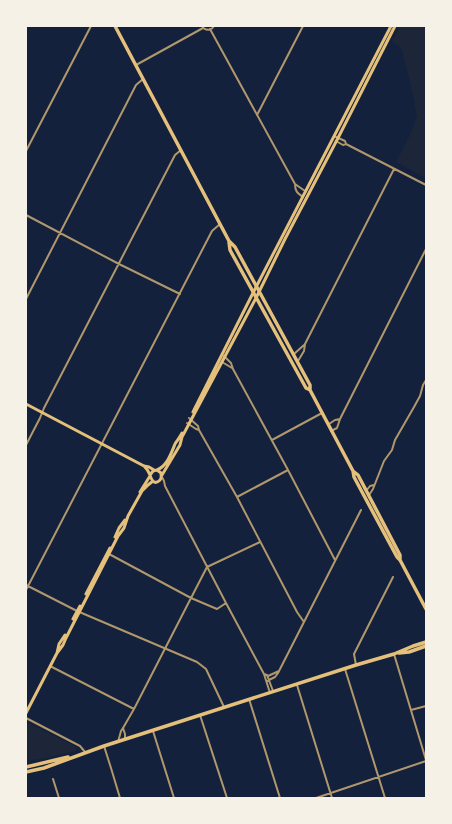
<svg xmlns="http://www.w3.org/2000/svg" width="452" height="824" font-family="Commissioner,sans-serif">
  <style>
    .green { fill: #1d2539 }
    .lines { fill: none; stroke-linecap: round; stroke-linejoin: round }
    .minor { stroke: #b1986c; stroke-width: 2 }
    .secondary { stroke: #e5c07b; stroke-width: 3 }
    .primary { stroke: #e5c07b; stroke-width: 3.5 }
    .trunk { stroke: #e5c07b; stroke-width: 3.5 }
  </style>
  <rect width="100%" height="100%" fill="#14213d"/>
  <path class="green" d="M400,26H426V178L396,162L410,135L417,116L410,81L401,47L392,42Z
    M28,723L76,747V751L50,757L26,761V727Z"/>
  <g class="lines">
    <path class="minor" d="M202,26C205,31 211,31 214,26
      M210,29L295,184C295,191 297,193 303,197
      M136,65L203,28
      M257,115L303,26
      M334,136L345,141L346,144L426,185
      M336,141L343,145L346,144
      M26,151L91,26
      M295,184L305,191
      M26,215L119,264L180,294
      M26,299L136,85L143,79
      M294,354L304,345
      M224,356L231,363L233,369L288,470L335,560
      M298,361L304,351L305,344L394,169
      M222,362L232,368
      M189,418L198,426L199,430L237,497L297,612L304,622
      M187,423L196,429L199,430
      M329,424L335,420L340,419
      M331,431L337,428L340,419L426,249
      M272,440L322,413
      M26,445L40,418L44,408L175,155L181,150
      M162,477L164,481L165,486L226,603L264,674L270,693
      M366,491L370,486L374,485
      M369,495L373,489L384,461L392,450L395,440L414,407L420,396L423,385L426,380
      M237,497L288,470
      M109,554L191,598L217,609L226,603
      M26,585L77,611L197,662L206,669L224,707
      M26,590L212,231L220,224
      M394,654L426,760
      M356,665L354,654L393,577
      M50,666L134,709
      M345,669L385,798
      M264,674L267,675L273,691
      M268,676L279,671
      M267,681L275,677L278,673L361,510
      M297,685L332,798
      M249,699L280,798
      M411,710L426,706
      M200,715L227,798
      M26,718L80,746L85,752
      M123,728L125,734V739
      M153,731L174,798
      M118,742L121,731L123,728L134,709L191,598L207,567L260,542
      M104,746L111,768L120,798
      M53,779L59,798
      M316,798L426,761"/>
    <path class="secondary" d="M26,404L144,466L149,467L154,470
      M193,412L253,293L391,26
      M144,466C146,468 149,472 150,475C151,479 154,486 160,480C162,478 161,476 161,473L157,470L153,471L150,475
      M157,470C167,466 171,454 175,444C177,441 180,437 182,433
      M162,475L180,445L182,437L256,298L285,239L338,138L395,26
      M140,492L150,476
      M115,537L119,528L125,520
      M86,594L110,548
      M73,619L80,606
      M57,653L59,644L65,635
      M26,713L57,653L63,645L66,638L118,536L124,528L128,516L142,491L148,485L153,481"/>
    <path class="primary" d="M399,653L409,652L426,646
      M26,767L68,757
      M26,772L44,768L104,746L356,665L394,654L413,646L426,642"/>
    <path class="trunk" d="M115,26L229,241L235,247L310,385V390L353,471L354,477L397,557L400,560
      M229,242L230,250C255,296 281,342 306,388L310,390
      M353,471L358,475L400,555V560L426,609"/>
  </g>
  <rect width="452" height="824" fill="none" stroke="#f6f1e7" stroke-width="54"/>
</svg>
